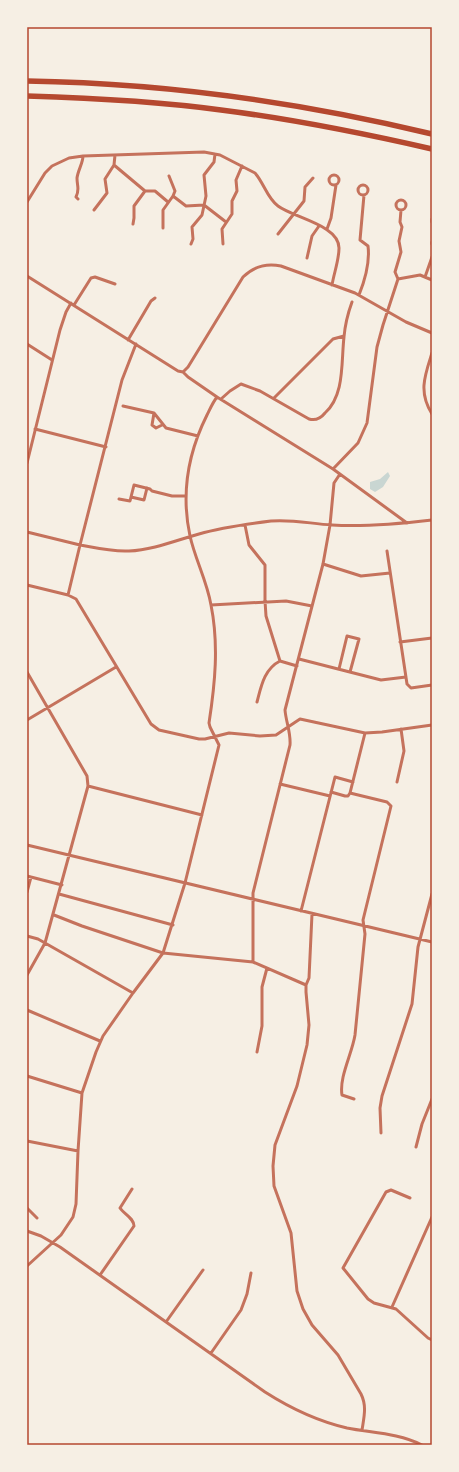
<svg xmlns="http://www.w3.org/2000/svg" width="459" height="1472" font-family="'Work Sans',sans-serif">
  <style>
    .water { fill: #c9d6d2 }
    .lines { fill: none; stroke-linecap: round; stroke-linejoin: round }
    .minor { stroke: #c5725c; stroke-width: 3 }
    .motorway { stroke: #b5482f; stroke-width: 5.5 }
    .neatline { fill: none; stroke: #b5482f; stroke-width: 1.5 }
  </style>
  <rect width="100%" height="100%" fill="#f6efe4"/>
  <path class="water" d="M388,472L390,476L383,487L375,492L370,489V482L380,479Z"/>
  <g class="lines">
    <path class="minor" d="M114,165L145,191L134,206V218L133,224
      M329 180a5 5 0 1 1 10 0a5 5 0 1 1-10 0Z
      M358 190a5 5 0 1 1 10 0a5 5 0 1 1-10 0Z
      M145,191H155L168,202
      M173,196L186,206L204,205
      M78,199L76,197C80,189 77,187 77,178C78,170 83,163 83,156
      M396 205a5 5 0 1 1 10 0a5 5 0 1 1-10 0Z
      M27,202L45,173L52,166L69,158L83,156L204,152L220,155L255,173C264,183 267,198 278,206C294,218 339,225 339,248C339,260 334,273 332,285
      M204,205L226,222
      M94,210L107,193L105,179L114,165L115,155
      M432,219V222
      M163,228V210L173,196L175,191L169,176
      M327,229L331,218L336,185
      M278,234L304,201L305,187L313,178
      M432,242V244
      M191,244L193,239L192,227L202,215L206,196L204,175L214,162L215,154
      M223,244L222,229L232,214V201L237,191L236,180L242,166
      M307,258L312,236L319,226
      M27,276L178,371L183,372L188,377L217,397L333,469L407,523
      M425,277L432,257
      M398,279L420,275L432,280
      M359,295C365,280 370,262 368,246L360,240L364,195
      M74,305L91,278L95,277L115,284
      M128,340L151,301L155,298
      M27,344L52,360
      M136,344L122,380L80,545C96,548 113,552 129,551C153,550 177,540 199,534C223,527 247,524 271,521C292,519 312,524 332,525C366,527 398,524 432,520
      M432,353C425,375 418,392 432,414
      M183,372L188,367L243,277C254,266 266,263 281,266L355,293L406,322L432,333
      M274,398L333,339L344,336
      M221,399L230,391L241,384L260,391L309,419C316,421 321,418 325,413C345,395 341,362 344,337C345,325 348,313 352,302
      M123,406L154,413L166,428L198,436
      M154,413L152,425L156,428L162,425
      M35,429L106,447
      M27,463L60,330L66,312L71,303
      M333,469L358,443L367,423L377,347L383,325L398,279L395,272L401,252L399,241L402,227L400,222L401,210
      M131,497L144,500L147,488
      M119,499L130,501L134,485L150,489L152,491L172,496H185
      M245,525L249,545L265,565V601L266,616L280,661
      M27,532L80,545L68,595
      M387,551L407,684L411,688L432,685
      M323,564L361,576L390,573
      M27,585L68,595L76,599L151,724L159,730L199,739H205L229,733L260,736L276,735L300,719L365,733L382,732L432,725
      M211,605L286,601L312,606
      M400,642L432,638
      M299,659L381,680L406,677
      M339,669L347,636L359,639L350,672
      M27,672L87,776L88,786L45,943L27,975
      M257,702C261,687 264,669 280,661L297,666
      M27,720L116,667
      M397,782L404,751L401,729
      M280,784L330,796
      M88,786L202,815
      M331,792L345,796H348L350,793L387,802L391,806L363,920L365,934L355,1035C352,1054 339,1077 342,1095L354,1099
      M350,793L365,733
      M27,845L432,942
      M27,876L62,885
      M27,892L31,877
      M59,894L173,925
      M301,911L335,777L353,782
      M312,914L309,978L306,985V992L309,1025L307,1045L297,1086L275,1145L273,1166L274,1186L291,1233L297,1291L303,1309L312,1325L338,1355L361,1394C367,1406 364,1417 362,1430
      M54,915L82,926L163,953L253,962L306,985
      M27,936L38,939L45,943L133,993
      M253,962V893L290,745C291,733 286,722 285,710L323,564L330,525L334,483L340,474
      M27,1010L100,1041
      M257,1052L262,1026V987L267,968
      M27,1076L82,1093
      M381,1133L380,1108L382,1096L412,1004L418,947L432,894
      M27,1141L78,1151
      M416,1147L422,1124L432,1099
      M410,1198L391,1190L386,1192L343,1268L368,1299L374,1303L396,1309L428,1338L432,1340
      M27,1208L37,1218
      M27,1231L41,1236L60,1247L265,1392C290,1408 317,1421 347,1428C372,1433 398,1433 422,1445
      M27,1266L61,1235L73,1217L76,1204L78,1151L82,1093L96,1052L103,1036L133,993L163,953L185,883L219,745L210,727L209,723C215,684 219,645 211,605C207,581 195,559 190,536C181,494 188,453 207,415C210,409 213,402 217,397
      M100,1275L134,1226C134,1218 124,1214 120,1208L132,1189
      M392,1307L432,1217
      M166,1322L203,1270
      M211,1353L241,1310L247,1294L251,1273"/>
    <path class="motorway" d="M27,81C164,83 299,102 432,134
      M27,96C92,98 156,101 221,110C292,119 362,133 432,149"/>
  </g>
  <rect width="459" height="1472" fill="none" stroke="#f6efe4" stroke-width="56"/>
  <rect x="28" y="28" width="403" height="1416" class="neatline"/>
</svg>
